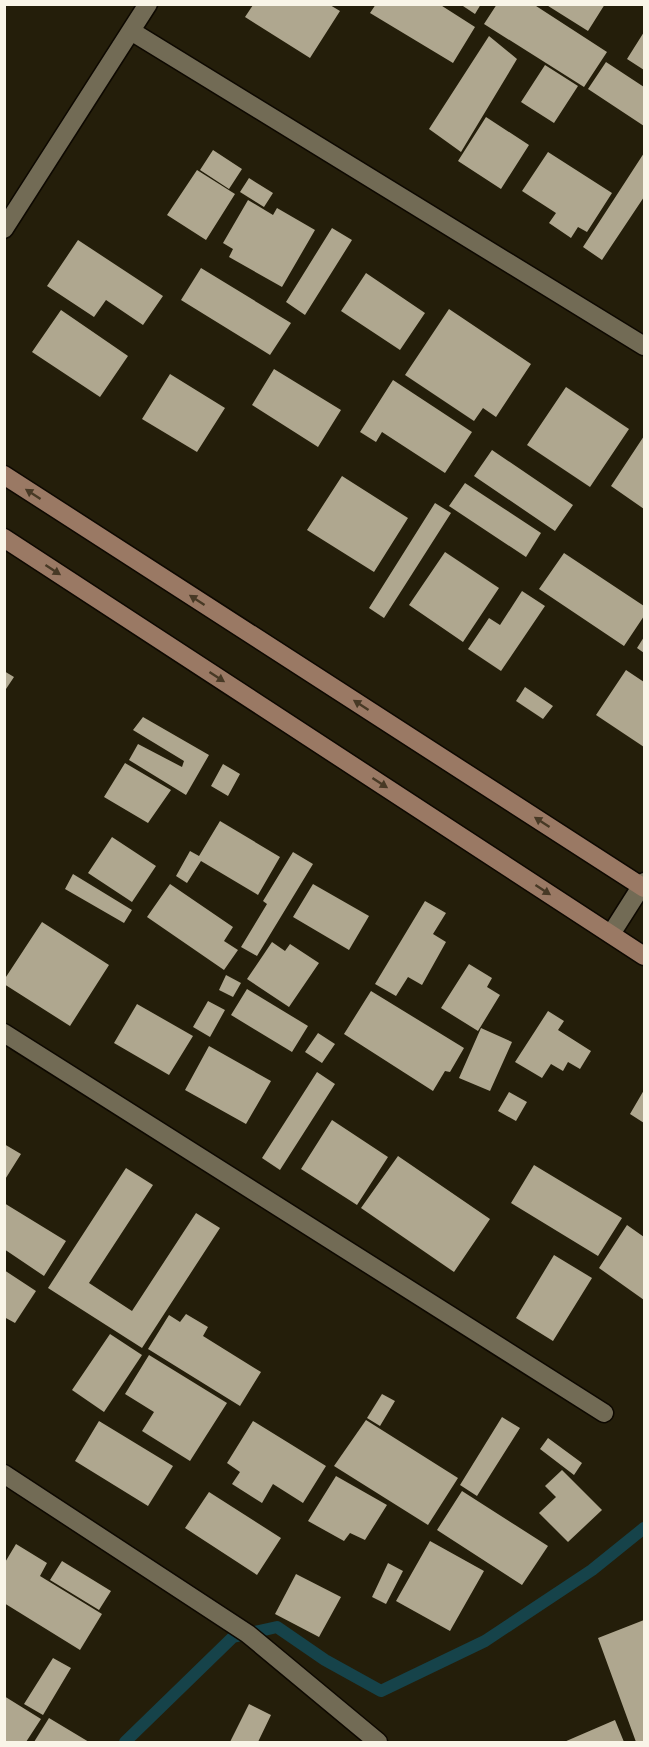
<svg xmlns="http://www.w3.org/2000/svg" width="649" height="1747" font-family="'PT Sans Narrow',sans-serif">
  <style>
    .lines { fill: none; stroke-linecap: round; stroke-linejoin: round }
    .stream { stroke: #16434a; stroke-width: 12 }
    .building { fill: #afa78f }
    .street-casing { stroke: #0d0800; stroke-width: 21 }
    .secondary-casing { stroke: #0d0800; stroke-width: 21 }
    .street { stroke: #726b55; stroke-width: 18 }
    .secondary { stroke: #9a7964; stroke-width: 18 }
    .oneway { fill: #473925 }
  </style>
  <rect width="100%" height="100%" fill="#241e0a"/>
  <g class="lines">
    <path class="stream" d="M125,1742L233,1637L277,1627L325,1660L381,1691L485,1641L592,1570L644,1528"/>
  </g>
  <path class="building" d="M376,4H439L475,27L453,63L370,13Z
    M460,4H481L475,14Z
    M497,4H533L607,52L584,87L484,24Z
    M545,4H605L588,31Z
    M253,5H330L340,11L310,58L245,17Z
    M644,32V70L627,59Z
    M489,36L517,59L461,152L429,129Z
    M606,62L644,87V126L588,89Z
    M545,65L578,86L554,123L521,102Z
    M486,117L529,145L501,189L458,161Z
    M213,150L242,169L229,189L200,170Z
    M548,152L612,193L587,232L578,227L571,238L549,223L556,213L522,191Z
    M644,153V197L602,260L583,247Z
    M197,170L235,194L206,240L167,215Z
    M249,178L273,193L264,207L240,192Z
    M248,200L273,215L277,208L315,230L282,287L229,257L233,249L223,243Z
    M332,228L352,240L305,315L286,302Z
    M78,240L163,296L143,325L106,300L94,317L47,286Z
    M201,268L291,323L270,355L181,300Z
    M366,273L425,313L400,350L341,311Z
    M449,309L531,364L496,417L483,408L474,421L405,375Z
    M61,310L128,356L100,397L32,352Z
    M274,369L341,410L318,447L252,405Z
    M170,374L225,408L197,452L142,419Z
    M393,380L472,432L445,473L382,432L376,442L360,432Z
    M566,387L629,429L590,487L527,445Z
    M644,436V509L611,486Z
    M492,450L573,505L555,531L474,476Z
    M342,476L408,518L374,572L307,530Z
    M465,483L541,533L526,557L449,506Z
    M435,503L451,513L384,618L369,608Z
    M445,552L499,588L463,642L409,605Z
    M564,553L644,606V616L624,646L539,589Z
    M522,591L545,606L501,671L468,649L489,618L500,625Z
    M644,637V653L637,648Z
    M626,670L644,682V747L596,715Z
    M4,671L14,677L4,692Z
    M525,687L553,706L543,719L516,701Z
    M143,717L209,755L186,795L129,760L138,744L182,767L184,761L133,730Z
    M125,763L171,790L148,823L104,797Z
    M223,764L240,774L228,796L211,786Z
    M220,821L280,857L258,895L201,861L187,883L176,876L190,851L199,856Z
    M112,837L156,866L132,902L88,873Z
    M293,852L313,864L257,956L241,947L267,904L263,901Z
    M73,874L132,910L124,923L65,889Z
    M170,884L233,927L224,941L238,950L224,970L147,917Z
    M313,884L369,916L349,950L293,917Z
    M425,901L446,913L433,934L446,942L422,985L408,977L396,996L375,984Z
    M42,922L109,965L70,1026L4,984V980Z
    M272,942L285,951L290,944L319,963L289,1007L247,979Z
    M469,964L492,978L487,987L500,995L478,1031L441,1008Z
    M226,975L241,983L233,997L219,990Z
    M247,989L308,1026L292,1052L231,1015Z
    M371,991L464,1048L450,1072L445,1071L433,1091L344,1034Z
    M208,1001L225,1010L210,1037L193,1027Z
    M137,1004L193,1036L169,1075L114,1043Z
    M548,1011L564,1021L558,1030L591,1051L580,1069L568,1062L563,1071L551,1064L542,1078L515,1062Z
    M481,1028L512,1042L490,1091L459,1078Z
    M318,1033L335,1044L322,1063L305,1052Z
    M209,1046L271,1081L246,1124L185,1090Z
    M317,1072L335,1084L280,1170L262,1158Z
    M644,1090V1123L630,1114Z
    M509,1092L527,1102L516,1121L498,1111Z
    M332,1120L388,1157L357,1205L301,1169Z
    M4,1144L21,1154L4,1181Z
    M398,1156L490,1219L454,1272L361,1208Z
    M534,1165L622,1218L598,1256L511,1203Z
    M126,1168L153,1185L89,1283L132,1311L196,1213L220,1228L142,1348L48,1288Z
    M4,1203L66,1241L44,1276L4,1249Z
    M627,1225L644,1237V1300L599,1268Z
    M554,1255L592,1278L553,1341L516,1318Z
    M4,1270L36,1291L15,1323L4,1317Z
    M186,1314L208,1327L203,1336L261,1372L240,1406L148,1349L169,1315L180,1322Z
    M110,1334L142,1355L104,1412L72,1390Z
    M149,1355L227,1403L190,1461L142,1431L154,1412L125,1394Z
    M382,1394L395,1401L380,1426L367,1418Z
    M502,1417L520,1428L477,1496L460,1485Z
    M366,1420L458,1478L428,1525L334,1466Z
    M99,1421L173,1466L148,1506L75,1461Z
    M253,1421L326,1466L303,1503L273,1484L262,1503L232,1484L240,1472L227,1463Z
    M548,1438L582,1463L574,1475L540,1449Z
    M562,1470L602,1510L568,1542L539,1513L556,1497L545,1486Z
    M336,1476L387,1505L365,1540L350,1533L344,1541L308,1521Z
    M462,1491L548,1546L522,1585L437,1530Z
    M209,1492L281,1538L257,1575L185,1528Z
    M430,1541L484,1571L450,1631L396,1601Z
    M16,1544L47,1563L40,1576L102,1614L80,1650L4,1603V1564Z
    M62,1561L111,1591L99,1610L50,1580Z
    M388,1563L403,1571L386,1604L372,1597Z
    M296,1574L341,1597L319,1637L275,1614Z
    M644,1620V1742H636L598,1638Z
    M53,1658L71,1668L43,1715L24,1704Z
    M4,1696L41,1719L26,1742H4Z
    M249,1704L271,1715L258,1742H230Z
    M49,1718L89,1742H34Z
    M615,1720L624,1742H564Z"/>
  <g class="lines">
    <defs>
      <path id="street" d="M131,31L644,346
        M4,229L148,4
        M611,934L644,882
        M4,1033L604,1413
        M4,1474L248,1634L378,1742"/>
      <path id="secondary" d="M4,475L644,888
        M4,538L644,956"/>
    </defs>
    <use href="#street" class="street-casing"/>
    <use href="#secondary" class="secondary-casing"/>
    <use href="#street" class="street"/>
    <use href="#secondary" class="secondary"/>
  </g>
  <defs><path id="oneway-solid" d="M-6-.8H1V-3.2L6.5 0L1 3.2V.8H-6Z" transform="scale(1.5)"/></defs>
  <g class="oneway">
    <use href="#oneway-solid" transform="translate(33 494) rotate(-147)"/>
    <use href="#oneway-solid" transform="translate(53 570) rotate(33)"/>
    <use href="#oneway-solid" transform="translate(197 600) rotate(-147)"/>
    <use href="#oneway-solid" transform="translate(217 677) rotate(33)"/>
    <use href="#oneway-solid" transform="translate(361 705) rotate(-147)"/>
    <use href="#oneway-solid" transform="translate(380 783) rotate(33)"/>
    <use href="#oneway-solid" transform="translate(542 822) rotate(-147)"/>
    <use href="#oneway-solid" transform="translate(543 890) rotate(33)"/>
  </g>
  <rect width="649" height="1747" fill="none" stroke="#f9f5e8" stroke-width="12"/>
</svg>
